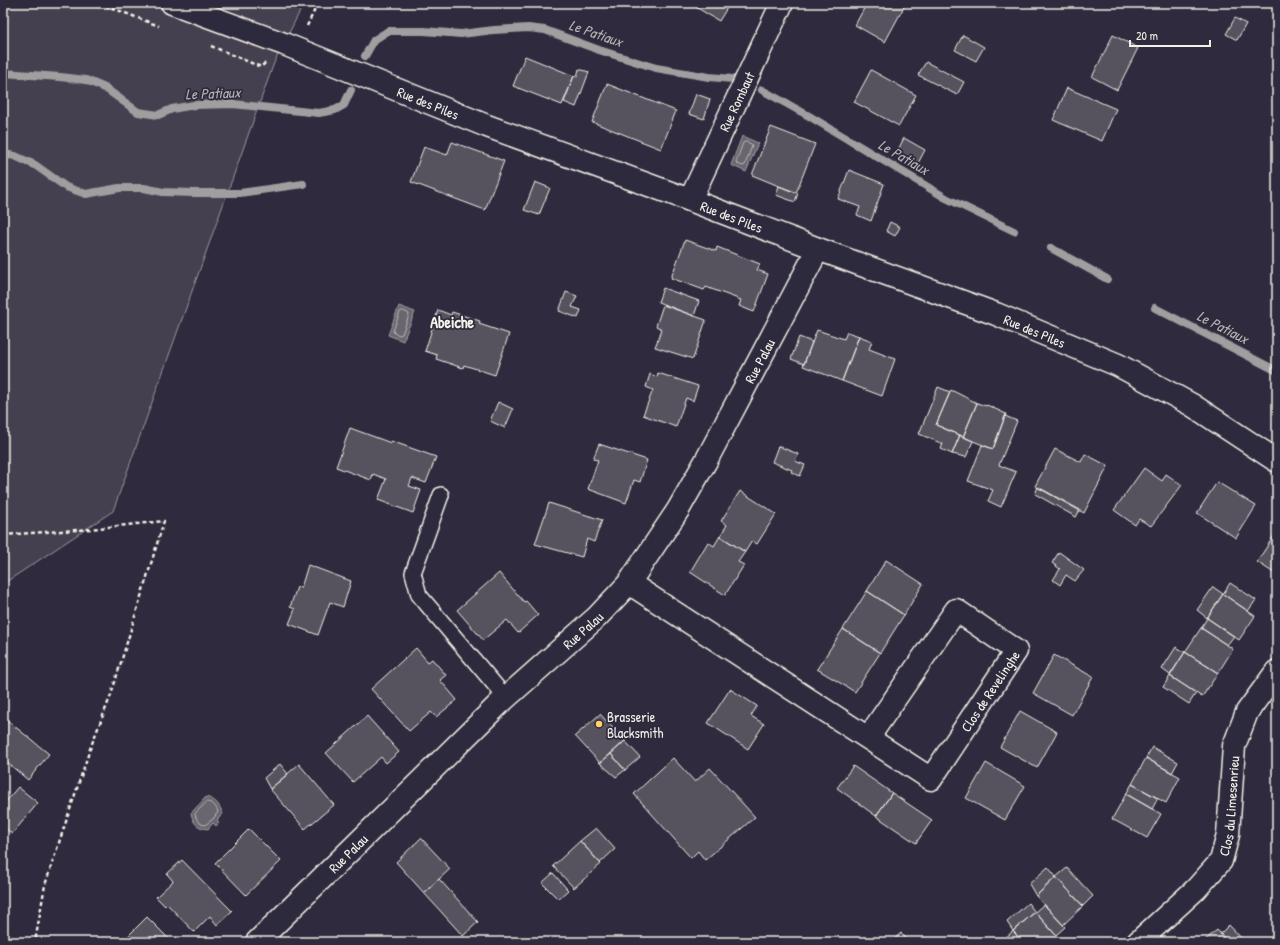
<svg xmlns="http://www.w3.org/2000/svg" width="1280" height="945" font-family="'Patrick Hand',sans-serif">
  <style>
    .green { fill: #454050; stroke: #9c989c }
    .water { fill: #6a6670; stroke: #a19ea0 }
    .lines { fill: none; stroke-linecap: round; stroke-linejoin: round }
    .shore { stroke: #bdb9b8; stroke-width: 1 }
    .stream { stroke: #a19ea0; stroke-width: 8 }
    .building { fill: #56525f; stroke: #f4f1e8 }
    .service-casing { stroke: #f4f1e8; stroke-width: 18 }
    .minor-casing { stroke: #f4f1e8; stroke-width: 25 }
    .path { stroke: #f4f1e8; stroke-width: 2.5; stroke-dasharray: 4 3; stroke-linecap: butt }
    .service { stroke: #2f2a3d; stroke-width: 15 }
    .minor { stroke: #2f2a3d; stroke-width: 22 }
    .poi-dot { fill: #ffd166; stroke: #2f2a3d; stroke-width: 1.5 }
    .labels { text-anchor: middle; dominant-baseline: central; stroke-width: 3.5; stroke-linejoin: round; paint-order: stroke }
    .street-label { font-size: 14px; fill: #f4f1e8; stroke: #2f2a3d }
    .poi-label { font-size: 14px; fill: #f4f1e8; stroke: #2f2a3d; text-anchor: start }
    .water-label { font-size: 15px; font-style: italic; fill: #b6b2b2; stroke: #2f2a3d }
    .quarter-label { font-size: 16px; font-weight: bold; fill: #f4f1e8; stroke: #2f2a3d }
  </style>
  <rect width="100%" height="100%" fill="#2f2a3d"/>
  <filter id="ink" filterUnits="userSpaceOnUse"><feTurbulence type="fractalNoise" baseFrequency=".025" numOctaves="2"/><feDisplacementMap in="SourceGraphic" scale="8" xChannelSelector="R" yChannelSelector="G"/><feConvolveMatrix kernelMatrix="1 2 1 2 8 2 1 2 1" color-interpolation-filters="sRGB"/></filter>
  <g filter="url(#ink)">
    <path class="green" d="M3,3H304L274,63L113,511L3,584Z"/>
    <path class="water" d="M742,136L758,143L746,172L731,165Z
      M399,306L415,312L403,341L388,335Z
      M206,797C216,800 219,804 223,814L217,820L219,823L216,826L213,823L208,829C197,828 193,823 191,813Z"/>
    <g class="lines">
      <path class="shore" d="M746,142L751,144L752,146L745,165L743,166L737,164L736,162L743,143Z
        M403,311L408,313L409,315L402,334L400,335L394,333L393,331L400,312Z
        M207,802C213,803 216,806 218,812L213,819L205,825C199,824 196,820 195,814Z"/>
      <path class="stream" d="M365,56L374,40L388,31H424L461,34L494,30L528,28L545,30L599,50L656,68L709,77L733,79
        M3,73L60,77L86,80L105,88L138,112L158,115L172,109L194,105L233,104L319,113L335,110L344,105L351,90
        M762,90L809,116L946,198L1014,231
        M3,154L15,156L35,165L66,187L86,194L119,188H144L163,192L193,193H240L303,184
        M1051,248L1107,279
        M1155,308L1277,371"/>
    </g>
    <path class="building" d="M689,3H730L719,21Z
      M867,3H906L885,42L855,25Z
      M1235,18L1246,24L1237,40L1226,34Z
      M963,35L984,47L976,61L955,50Z
      M1113,35L1138,48L1117,90L1092,77Z
      M525,56L574,76L562,105L513,86Z
      M926,62L964,82L957,95L918,75Z
      M579,69L589,72L576,107L564,102L574,76L577,77Z
      M871,70L916,95L899,126L854,102Z
      M607,84L676,111L661,149L592,122Z
      M1067,88L1116,109L1102,141L1053,120Z
      M696,94L710,99L704,119L689,114Z
      M771,127L815,144L796,193L752,175Z
      M904,138L925,150L917,165L896,154Z
      M452,142L504,161L485,210L411,182L424,147L447,155Z
      M849,170L884,184L871,221L857,215L860,207L838,199Z
      M535,182L550,188L539,215L524,210Z
      M779,186L798,193L795,202L776,195Z
      M890,222L900,227L895,236L886,231Z
      M685,240L716,251L717,247L760,264L757,270L768,274L754,312L739,306L741,300L706,287L704,290L671,278Z
      M663,288L699,301L694,316L658,302Z
      M566,292L577,296L572,307L581,310L578,318L559,311Z
      M663,305L706,320L693,359L655,347L662,329L656,326Z
      M438,310L451,315L452,312L480,321L479,324L509,334L495,375L464,365L463,368L436,359L437,355L425,351Z
      M817,330L844,339L847,332L859,336L842,381L803,366Z
      M859,336L872,341L869,349L895,359L882,396L842,381Z
      M799,337L812,342L804,364L791,359Z
      M658,373L698,386L693,401L686,398L676,427L643,415L653,390L646,387L650,374L657,377Z
      M938,387L950,392L936,425L960,435L952,454L941,449L943,444L919,434Z
      M951,390L977,403L963,437L936,425Z
      M498,402L513,409L505,428L490,421Z
      M977,403L986,406L987,405L1006,414L993,449L963,437Z
      M1005,416L1017,421L999,465L1016,472L1001,507L988,501L993,490L968,481L982,445L993,449Z
      M350,428L391,443V441L436,457L426,483L412,478L409,486L421,490L413,513L378,500L386,479L373,474L371,480L336,467Z
      M960,435L973,441L966,457L952,454Z
      M599,444L647,460L640,482L634,480L626,503L588,489L598,460L593,459Z
      M778,446L798,454L795,461L805,465L800,476L791,472L792,470L772,462Z
      M1055,449L1081,462L1085,454L1108,466L1084,513L1035,486Z
      M1144,468L1162,481L1166,474L1182,485L1151,526L1139,519L1135,525L1114,510Z
      M1217,482L1256,506L1236,538L1197,513Z
      M1038,487L1080,510L1076,517L1035,494Z
      M740,491L776,514L757,544L752,541L745,552L720,536L727,525L721,521Z
      M549,503L602,520L594,542L587,539L582,557L535,544Z
      M1277,531V575L1257,562Z
      M720,536L745,552L738,562L744,565L725,595L690,572L708,542L714,546Z
      M1059,552L1084,570L1075,581L1066,575L1060,585L1053,580L1060,569L1052,563Z
      M886,560L923,584L904,615L867,591Z
      M308,565L351,581L343,607L330,602L318,635L289,624L295,609L290,607L297,587L301,588Z
      M499,573L524,602L526,601L538,615L518,633L507,620L483,640L457,610Z
      M1230,583L1256,600L1248,611L1223,594Z
      M1213,587L1223,594L1207,618L1197,610Z
      M867,591L904,615L880,653L843,629Z
      M1223,594L1255,616L1239,640L1207,618Z
      M1207,618L1234,636L1227,645L1201,628Z
      M1201,628L1233,649L1218,673L1185,652Z
      M843,629L880,653L855,692L817,669Z
      M1176,647L1185,652L1170,675L1162,669Z
      M416,648L428,662L432,659L446,675L440,680L457,700L436,717L431,712L409,731L371,689Z
      M1185,652L1218,673L1202,697L1170,676Z
      M1054,655L1093,677L1072,715L1033,693Z
      M1170,676L1196,693L1189,704L1163,687Z
      M730,689L757,706L751,716L764,724L748,749L708,723Z
      M1020,711L1057,732L1037,768L1000,747Z
      M600,714L625,741L600,763L575,736Z
      M367,716L399,752L386,763L381,757L353,782L326,753Z
      M3,717L49,754L28,780L3,759Z
      M625,741L640,757L625,770L611,754Z
      M1152,747L1178,762L1172,773L1146,758Z
      M611,754L625,770L616,777L600,763Z
      M673,758L695,782L710,768L755,817L705,860L698,851L691,858L634,794Z
      M1146,758L1180,777L1166,803L1132,784Z
      M986,763L1025,786L1005,820L966,798Z
      M280,764L288,774L270,789L264,778Z
      M299,764L334,805L305,829L270,789Z
      M853,766L892,793L876,816L837,788Z
      M1277,769V778L1273,775Z
      M1132,784L1158,798L1152,809L1126,794Z
      M18,787L38,803L12,834L3,826V805Z
      M892,793L932,820L916,843L876,816Z
      M1126,794L1161,814L1147,838L1112,819Z
      M1274,818H1277V834H1273Z
      M596,828L615,849L600,863L580,841Z
      M249,829L281,861L246,895L215,863Z
      M421,838L450,869L424,893L396,862Z
      M580,841L601,864L574,888L553,866Z
      M182,860L232,911L217,925L210,916L194,932L167,904L165,906L156,897L173,881L167,874Z
      M1048,867L1056,877L1036,896L1029,884Z
      M1067,868L1093,896L1083,906L1056,877Z
      M553,873L568,890L558,899L542,883Z
      M1056,877L1083,906L1063,925L1036,896Z
      M439,879L478,922L463,936L424,893Z
      M1028,903L1035,912L1013,931L1007,922Z
      M1044,904L1065,927L1056,935L1035,912Z
      M1035,912L1061,941L1060,942H1023L1013,931Z
      M147,917L172,942H122Z
      M1229,925L1245,942H1228L1220,934Z
      M1217,930L1228,942H1203Z
      M1013,931L1023,942H1001Z
      M901,933L910,942H895L893,940Z"/>
    <g class="lines">
      <defs>
        <path id="service" d="M441,495L413,573L419,595L506,698"/>
        <g id="minor">
          <path id="s1" d="M172,3L284,44L487,126L690,200L818,249L996,314L1118,365L1192,405L1277,461"/>
          <path id="s2" d="M690,200L782,3"/>
          <path id="s3" d="M629,583C730,648 830,714 931,779L1016,651L956,610L868,738"/>
          <path id="s4" d="M257,942L499,704L597,617L629,583L678,510L707,459L818,249"/>
          <path id="s5" d="M1138,942L1196,889L1221,861L1228,835L1234,746L1247,712L1277,671"/>
        </g>
      </defs>
      <use href="#service" class="service-casing"/>
      <use href="#minor" class="minor-casing"/>
      <path class="path" d="M99,3L159,26
        M307,26L318,3
        M211,46L261,67L265,63
        M3,535L90,529L164,521L111,695L91,746L45,885L35,942"/>
      <use href="#service" class="service"/>
      <use href="#minor" class="minor"/>
    </g>
  </g>
  <circle class="poi-dot" cx="599" cy="724" r="4"/>
  <g class="labels">
    <g class="street-label">
      <text stroke="none"><textPath href="#s2" startOffset="109">Rue Rombaut</textPath></text>
      <text stroke="none"><textPath href="#s1" startOffset="275">Rue des Piles</textPath></text>
      <text stroke="none"><textPath href="#s1" startOffset="599">Rue des Piles</textPath></text>
      <text stroke="none"><textPath href="#s1" startOffset="923">Rue des Piles</textPath></text>
      <text stroke="none"><textPath href="#s4" startOffset="775">Rue Palau</textPath></text>
      <text stroke="none"><textPath href="#s4" startOffset="451">Rue Palau</textPath></text>
      <text stroke="none"><textPath href="#s3" startOffset="466">Clos de Revelinghe</textPath></text>
      <text stroke="none"><textPath href="#s5" startOffset="172">Clos du Limesenrieu</textPath></text>
      <text stroke="none"><textPath href="#s4" startOffset="127">Rue Palau</textPath></text>
    </g>
    <g class="poi-label">
      <text x="607" y="716">Brasserie<tspan x="607" dy="16">Blacksmith</tspan></text>
    </g>
    <g class="water-label">
      <text transform="translate(596 33) rotate(19)">Le Patiaux</text>
      <text transform="translate(213 93) rotate(-2)">Le Patiaux</text>
      <text transform="translate(904 157) rotate(30)">Le Patiaux</text>
      <text transform="translate(1223 327) rotate(27)">Le Patiaux</text>
    </g>
    <g class="quarter-label">
      <text x="452" y="322">Abeiche</text>
    </g>
  </g>
  <rect width="1280" height="945" fill="none" stroke="#2f2a3d" stroke-width="16"/>
  <rect x="8" y="8" width="1264" height="929" fill="none" stroke="#f4f1e8" stroke-width="1.5" filter="url(#ink)"/>
  <path d="M1130 40v6h80v-6" fill="none" stroke="#f4f1e8" stroke-width="2"/>
  <text x="1136" y="40" font-size="12" fill="#f4f1e8" stroke="#2f2a3d" stroke-width="3" paint-order="stroke">20 m</text>
</svg>
